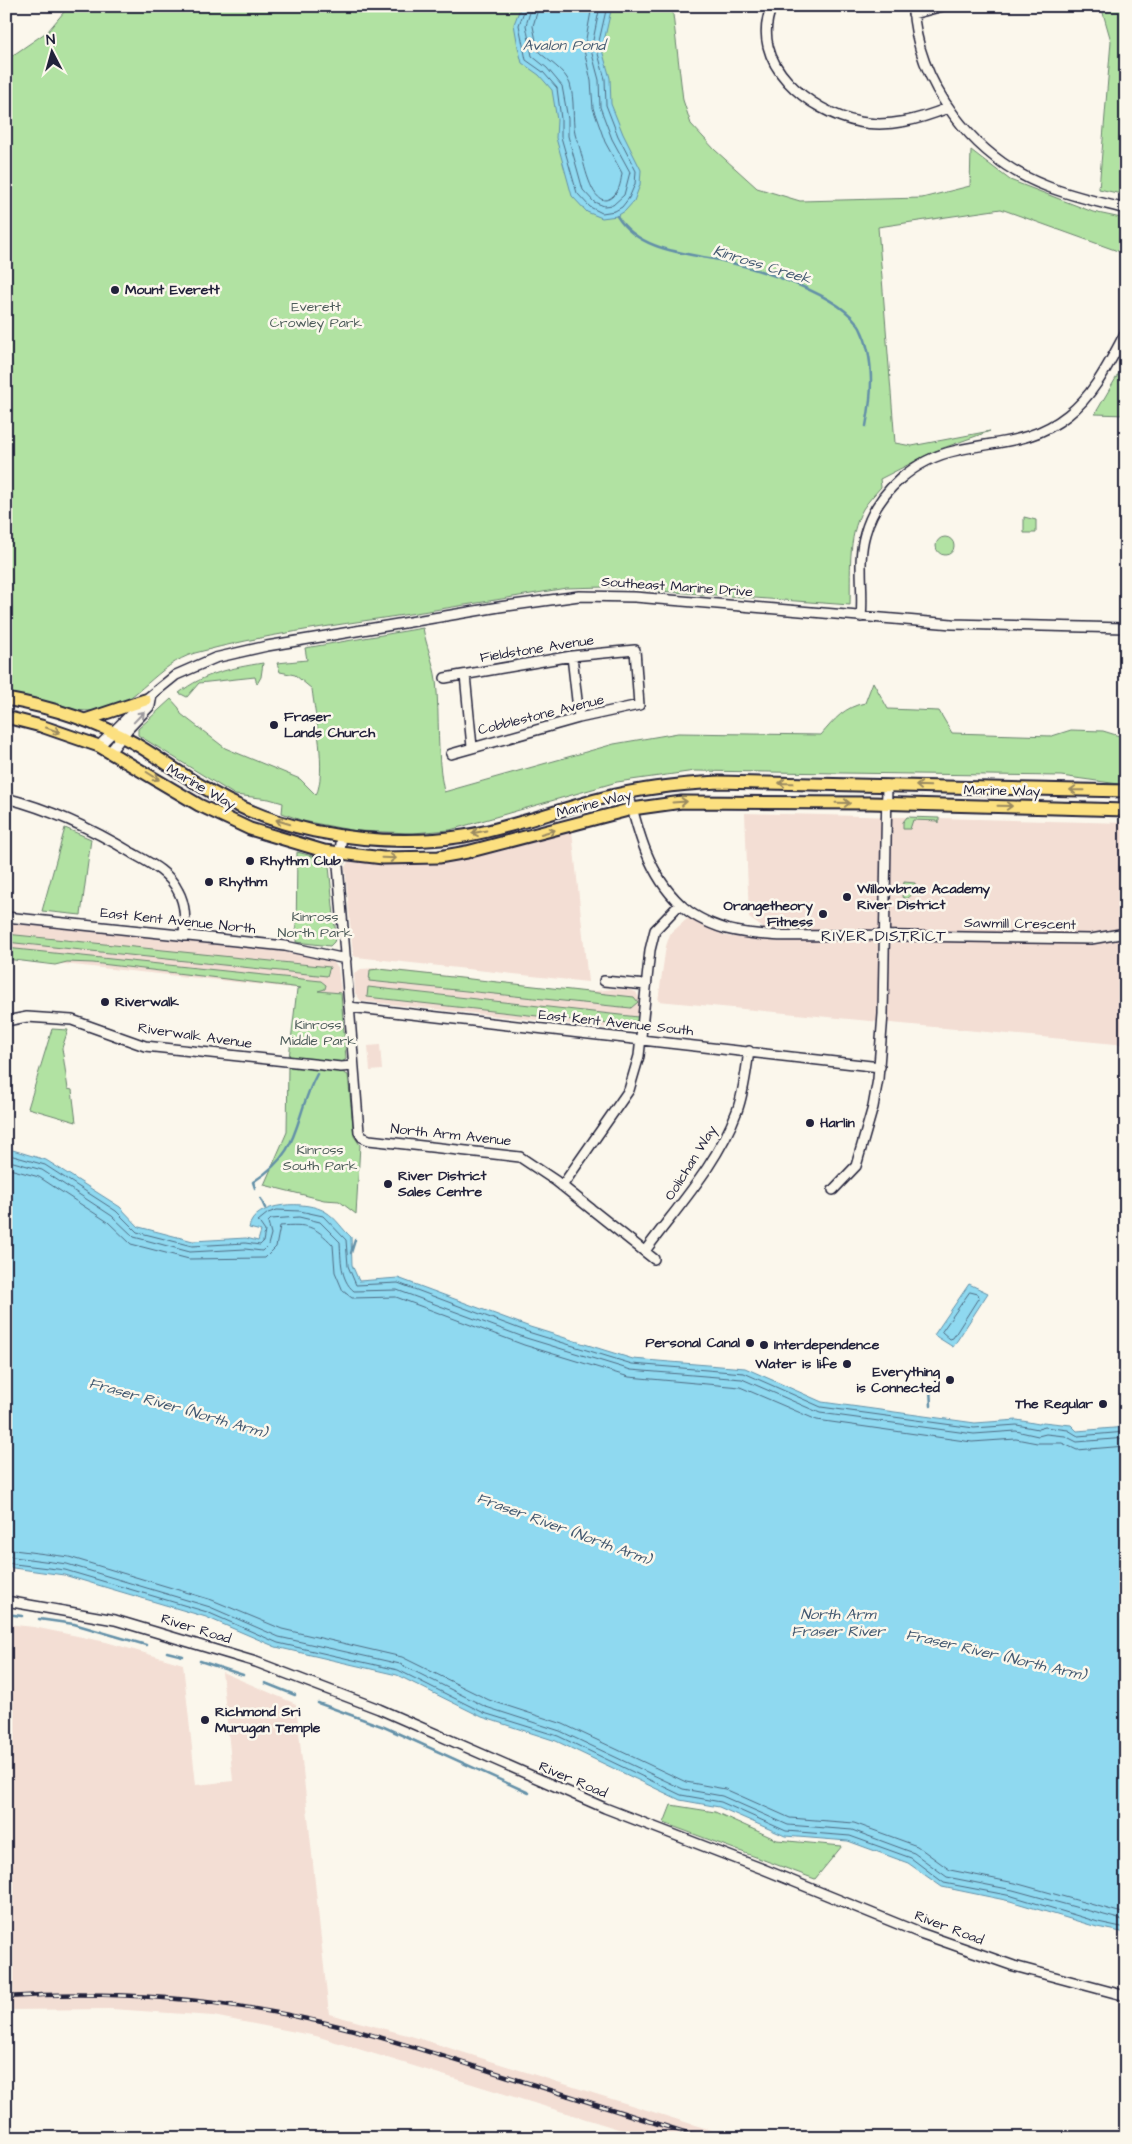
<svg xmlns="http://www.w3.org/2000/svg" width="1132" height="2144" font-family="'Architects Daughter',sans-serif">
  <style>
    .built { fill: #f3ded4 }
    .green { fill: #b1e2a2; stroke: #6a826e }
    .water { fill: #8fd9f0; stroke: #6390a8 }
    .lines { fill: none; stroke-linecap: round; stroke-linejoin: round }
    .shore { stroke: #4e6b83; stroke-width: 1 }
    .stream { stroke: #6390a8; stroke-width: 2.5 }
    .minor-casing { stroke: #22223b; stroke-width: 12 }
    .major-casing { stroke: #22223b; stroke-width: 15 }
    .minor { stroke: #fbf7ec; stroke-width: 9 }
    .major { stroke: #fce080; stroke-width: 11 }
    .rail-casing { stroke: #22223b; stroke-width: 4.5 }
    .rail { stroke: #fbf7ec; stroke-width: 2.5; stroke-dasharray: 8; stroke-linecap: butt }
    .oneway { stroke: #99979c }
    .oneway2 { stroke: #9a8a61 }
    .poi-dot { fill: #22223b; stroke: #fbf7ec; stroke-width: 2 }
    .labels { text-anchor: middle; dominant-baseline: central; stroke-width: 5; stroke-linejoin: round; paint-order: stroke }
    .poi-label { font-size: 14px; font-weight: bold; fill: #22223b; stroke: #fbf7ec; text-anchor: start }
    .park-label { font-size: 14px; fill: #4d5c5a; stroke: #fbf7ec }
    .street-label { font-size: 14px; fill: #22223b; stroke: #fbf7ec }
    .water-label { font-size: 15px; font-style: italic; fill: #435971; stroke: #fbf7ec }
    .neighbourhood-label { font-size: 15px; letter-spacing: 1px; fill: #22223b; stroke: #fbf7ec }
  </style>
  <rect width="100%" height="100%" fill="#fbf7ec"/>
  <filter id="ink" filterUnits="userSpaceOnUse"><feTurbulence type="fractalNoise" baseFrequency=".02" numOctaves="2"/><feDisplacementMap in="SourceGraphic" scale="10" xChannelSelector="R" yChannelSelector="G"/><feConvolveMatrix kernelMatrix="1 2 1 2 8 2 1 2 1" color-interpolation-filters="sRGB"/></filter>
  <g filter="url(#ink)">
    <path class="built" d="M745,813L1126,823V928L1120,930L1126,934V1045L658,1001L666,946L670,934L688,918L726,936L783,942L749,918Z
      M572,831L588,982L356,957L353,955L345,867L348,862L405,864L451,861L497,852Z
      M6,922L286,952L332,961L338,967L341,993L6,958Z
      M377,968L588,992L613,989L630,990L636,992L640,1000L638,1022L635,1029L627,1030L361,1001L355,993L354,973L361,969Z
      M380,1045L382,1070L370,1071L368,1046Z
      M6,1624L34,1627L106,1642L183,1664L196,1785L233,1781L222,1672L296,1704L329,2014L411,2036L736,2138H640L628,2132L316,2036L213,2016L112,2009L6,2010Z"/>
    <path class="green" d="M69,6H672L683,100L691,124L715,150L757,188L800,201L922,198L970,186L971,150L1010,180L1093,212L1126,219V254L1001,209L878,227L895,443L912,446L990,431L935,451L880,479L881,487C875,494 868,501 863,509C847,537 851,574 850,605L605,587L566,588C509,598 453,607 397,616C329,626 262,635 195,653C157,664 137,704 103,710C72,715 36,699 6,692V60L48,31Z
      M1101,6H1126V195L1099,189L1111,41Z
      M1126,361V415L1095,414Z
      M1024,517L1036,520V533H1024Z
      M936 546a9 9 0 1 1 18 0a9 9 0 1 1-18 0Z
      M423,628C426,645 434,664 436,680C440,718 436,755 444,792L614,744L678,733L821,735C835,719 844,707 865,703L873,682L888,709L939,711L952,733L1052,736L1071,730L1103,731L1126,738V785L1061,776L695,771L617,782L450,830L413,833L356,831L303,821L282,813L283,803L269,799L235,795L138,735V729L171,699L179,708L181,714L225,748L300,779L316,795C327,773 315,715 312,689L295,675L280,672L277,663L307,660L305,648Z
      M263,663L261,677L257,684L255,677L199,683L187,697L179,693C204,673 232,668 263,663Z
      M907,817L939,818V823L938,821L913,820L910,829H903V822Z
      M65,828L91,839L81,915L42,911Z
      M297,852L324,859L329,866L336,936L334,942L330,946L296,942Z
      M904,882L915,883L916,891L907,899L902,897Z
      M6,934L330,967L327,976L6,942Z
      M6,948L321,981L326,985L325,989L318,991L341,993L346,1059L341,1063L289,1058L297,989L301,988L93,963L67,962L55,965L6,959Z
      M379,969L634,997L638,1002L631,1008L369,981L370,970Z
      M368,987L638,1017L636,1027L367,997Z
      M52,1029L68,1030L62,1048L68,1089L72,1090L76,1122L28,1108Z
      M288,1066L342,1072L348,1075L354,1136L360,1145L356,1214L339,1201L324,1200L264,1185L287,1132Z
      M671,1805L715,1812L777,1840L842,1846L815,1879L664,1823Z"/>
    <path class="water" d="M521,6H612L602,50L610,78L611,104L623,134L641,170L640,185L634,201L625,211L617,216L602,218L587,212L572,196L556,138L557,120L552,90L539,75L522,63L518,47L514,24Z
      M6,1148L46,1160L120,1207L139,1227L193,1241L246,1238L258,1241L261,1231L249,1228C253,1201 308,1200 326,1212C336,1218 343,1230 351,1237L352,1265L359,1281L398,1278L530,1327L633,1359L745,1368L822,1402L975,1423L1017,1420L1039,1424L1043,1422L1071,1425L1077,1431L1126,1427V1933L1097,1927L1010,1901L942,1887L908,1863L848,1841L785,1836L719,1807L680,1800L556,1741L482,1717L397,1675L276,1647L206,1617L64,1575L6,1567Z
      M969,1284L988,1293L953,1347L934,1335Z"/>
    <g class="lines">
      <path class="shore" d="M526,6L519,25L526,60L543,72L557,88L561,119V137L577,193L590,207L602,213L615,211L622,207L629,198L635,184L636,171L618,136L606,105L605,79L597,50L607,6
        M532,6L526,25L532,56L547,68L562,86L568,119V136L583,190L594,202L604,206L613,205L624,195L630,172L612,139L600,107L599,80L591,50L600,6
        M539,6L533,26L538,51C548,61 565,70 570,84C575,101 572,118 575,134C576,139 579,144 580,149C583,158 593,219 615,194C620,189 621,180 622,173L605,142L593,108L591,81L584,50L592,6
        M6,1154L45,1165L116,1211L137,1232L192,1246L245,1243L260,1245L263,1242L265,1231L258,1221L268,1213L277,1210L300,1211L323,1216L346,1240L348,1266L356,1285L398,1283L528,1332L632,1364L744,1373L821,1407L974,1428L1017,1425L1038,1429L1045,1427L1068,1430L1078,1436L1126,1432
        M6,1160L42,1170L112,1216L134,1237L190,1252L245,1249L262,1251L268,1245L271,1234L268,1222L271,1219L299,1217L320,1222L340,1242C341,1258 340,1280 354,1291L397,1290L526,1338L631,1370L742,1379L820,1413L974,1434L1016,1431L1038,1436L1046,1434L1065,1436L1077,1442L1126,1438
        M6,1168L39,1177L108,1222L131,1244L189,1259L265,1258L276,1247L280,1226C307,1224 314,1225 333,1245L335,1272L343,1291L352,1298L396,1297L524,1345L629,1377L740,1387L817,1420L972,1442L1016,1439L1037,1443H1062L1077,1450L1126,1446
        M970,1292L978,1294L979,1297L953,1338L950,1339L942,1332Z
        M6,1549L69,1557L212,1600L282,1629L402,1657L489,1700L563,1724L686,1782L725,1789L790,1818L854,1823L917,1846L950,1870L1015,1883L1126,1914
        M6,1556L67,1564L210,1607L279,1637L400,1664L486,1707L560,1731L683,1789L722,1796L788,1825L852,1830L914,1853L947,1877L1013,1890L1126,1921
        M6,1563L65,1570L207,1612L278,1643L398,1670L484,1713L558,1736L681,1795L721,1802L786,1831L850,1836L911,1858L944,1883L1012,1896L1098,1922L1126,1928"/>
      <path class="stream" d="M617,216C638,250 683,253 719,260C756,268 842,294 860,328C875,357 872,396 866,426
        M255,1188L253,1182C304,1149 292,1120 317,1074
        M261,1199L265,1208
        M351,1253L355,1240
        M930,1388L931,1406
        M6,1614L22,1616
        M39,1619L74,1624L146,1645
        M167,1652L183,1656
        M200,1661L243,1675
        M265,1683L295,1695
        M318,1703L384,1727L529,1793"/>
      <defs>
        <path id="minor" d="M772,6C747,63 810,112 859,122C890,128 920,119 948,108
          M913,6C917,84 973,158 1046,186C1071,196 1099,202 1126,209
          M913,14L943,6
          M861,617C864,590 857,562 865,534C877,491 915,459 958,450C999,441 1033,443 1068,415C1095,394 1110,361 1126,332
          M572,656L579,718
          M465,675L472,747
          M445,678L572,656L635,650L639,705L579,718L451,754
          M99,746L145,700L176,675L215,658L267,646L499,607L579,596L635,597L952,624L1126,628
          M110,752L128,729L150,706L152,695
          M628,792C638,832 649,875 680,904C692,916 710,924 726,929C766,939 811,935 851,935C931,936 1011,937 1091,939L1126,933
          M6,798C52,810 91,828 132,853C150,863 169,872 178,891C186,905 185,921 184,936
          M342,836L338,865L359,1132L362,1137L369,1140L520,1157L556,1181L654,1259
          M6,917L285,946L346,959
          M604,981L646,985
          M349,1007L880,1067
          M6,1021L27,1017L72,1020L145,1046L341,1067L353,1066
          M562,1186L629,1090L639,1056L650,950L655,930L680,904
          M833,1190L856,1166L873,1107L878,1079L883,1014L887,785
          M645,1251C678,1206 717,1165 737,1111C744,1092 746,1071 749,1051
          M6,1601L115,1620L256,1662L379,1709L605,1808L763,1869L920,1933L1014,1966L1126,1996"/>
        <path id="major" d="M6,699C51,707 95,721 134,743C156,756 177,771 198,784C233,806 273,822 314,831C363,841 414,844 464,836C511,828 557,810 603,798C641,788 679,784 719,782L1126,791
          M6,717L41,726L99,746L199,805L250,829L324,851L383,858L439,857L467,852L632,809L682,802L871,803L1126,810
          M85,720L145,700"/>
      </defs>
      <use href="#minor" class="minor-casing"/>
      <use href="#major" class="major-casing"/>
      <use href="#minor" class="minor"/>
      <use href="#major" class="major"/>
      <defs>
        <path id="rail" d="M6,1997C112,1990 223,1999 326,2023C381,2036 435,2054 490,2071C561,2093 632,2116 703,2138"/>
      </defs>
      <use href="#rail" class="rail-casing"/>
      <use href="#rail" class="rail"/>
    </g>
    <defs><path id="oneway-shaft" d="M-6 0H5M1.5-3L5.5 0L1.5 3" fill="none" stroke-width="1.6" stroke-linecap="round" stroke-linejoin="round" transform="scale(1.25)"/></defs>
    <use class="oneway" href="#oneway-shaft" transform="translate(139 717) rotate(-46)"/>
    <g class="oneway2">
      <use href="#oneway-shaft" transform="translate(53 730) rotate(19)"/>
      <use href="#oneway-shaft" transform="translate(153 776) rotate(32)"/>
      <use href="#oneway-shaft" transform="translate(786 783) rotate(-179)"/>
      <use href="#oneway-shaft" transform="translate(923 786) rotate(-178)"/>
      <use href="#oneway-shaft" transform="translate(1077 790) rotate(-179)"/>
      <use href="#oneway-shaft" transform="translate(680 802) rotate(-4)"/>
      <use href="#oneway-shaft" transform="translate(843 803) rotate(1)"/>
      <use href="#oneway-shaft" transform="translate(1005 806) rotate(1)"/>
      <use href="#oneway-shaft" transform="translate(283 822) rotate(-163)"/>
      <use href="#oneway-shaft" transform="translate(479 832) rotate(168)"/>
      <use href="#oneway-shaft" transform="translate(548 832) rotate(-16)"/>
      <use href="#oneway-shaft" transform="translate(389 858) rotate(2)"/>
    </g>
  </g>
  <g class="poi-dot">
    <circle cx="115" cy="290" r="5"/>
    <circle cx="274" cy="725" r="5"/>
    <circle cx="250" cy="861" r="5"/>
    <circle cx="209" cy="882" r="5"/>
    <circle cx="847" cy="897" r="5"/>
    <circle cx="823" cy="914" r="5"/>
    <circle cx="105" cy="1002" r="5"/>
    <circle cx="810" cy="1123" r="5"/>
    <circle cx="388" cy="1184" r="5"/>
    <circle cx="750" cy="1343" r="5"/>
    <circle cx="764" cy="1345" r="5"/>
    <circle cx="847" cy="1364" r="5"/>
    <circle cx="950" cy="1380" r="5"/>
    <circle cx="1103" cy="1404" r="5"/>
    <circle cx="205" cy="1720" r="5"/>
  </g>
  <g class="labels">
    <g class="poi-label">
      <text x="125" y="290">Mount Everett</text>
      <text x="284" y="717">Fraser<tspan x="284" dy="16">Lands Church</tspan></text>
      <text x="260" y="861">Rhythm Club</text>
      <text x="219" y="882">Rhythm</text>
      <text x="857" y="889">Willowbrae Academy<tspan x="857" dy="16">River District</tspan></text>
      <text x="813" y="906" text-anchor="end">Orangetheory<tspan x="813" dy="16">Fitness</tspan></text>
      <text x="115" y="1002">Riverwalk</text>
      <text x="820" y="1123">Harlin</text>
      <text x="398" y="1176">River District<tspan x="398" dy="16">Sales Centre</tspan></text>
      <text x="740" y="1343" text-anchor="end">Personal Canal</text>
      <text x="774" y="1345">Interdependence</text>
      <text x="837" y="1364" text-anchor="end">Water is life</text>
      <text x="940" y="1372" text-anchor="end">Everything<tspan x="940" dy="16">is Connected</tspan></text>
      <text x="1093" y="1404" text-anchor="end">The Regular</text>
      <text x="215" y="1712">Richmond Sri<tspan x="215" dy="16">Murugan Temple</tspan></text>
    </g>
    <g class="park-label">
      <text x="316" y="307">Everett<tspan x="316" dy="16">Crowley Park</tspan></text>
      <text x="315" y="917">Kinross<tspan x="315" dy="16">North Park</tspan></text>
      <text x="318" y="1025">Kinross<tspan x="318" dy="16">Middle Park</tspan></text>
      <text x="320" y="1150">Kinross<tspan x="320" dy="16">South Park</tspan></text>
    </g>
    <g class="street-label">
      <text transform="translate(677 587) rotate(4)">Southeast Marine Drive</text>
      <text transform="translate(537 649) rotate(-9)">Fieldstone Avenue</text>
      <text transform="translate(541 715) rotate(-14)">Cobblestone Avenue</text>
      <text transform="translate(201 787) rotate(30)">Marine Way</text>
      <text transform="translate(1002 791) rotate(1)">Marine Way</text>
      <text transform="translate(594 804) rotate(-14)">Marine Way</text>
      <text transform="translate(178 921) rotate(6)">East Kent Avenue North</text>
      <text transform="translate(1020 924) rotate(1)">Sawmill Crescent</text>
      <text transform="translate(616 1023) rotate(6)">East Kent Avenue South</text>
      <text transform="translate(195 1036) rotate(8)">Riverwalk Avenue</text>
      <text transform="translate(451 1135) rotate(6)">North Arm Avenue</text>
      <text transform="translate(691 1163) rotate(-58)">Oolichan Way</text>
      <text transform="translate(196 1629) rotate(17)">River Road</text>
      <text transform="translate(573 1780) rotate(23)">River Road</text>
      <text transform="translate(949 1928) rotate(21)">River Road</text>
    </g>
    <g class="water-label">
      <text x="564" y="45">Avalon Pond</text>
      <text transform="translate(762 265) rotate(17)">Kinross Creek</text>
      <text transform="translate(178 1408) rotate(16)">Fraser River (North Arm)</text>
      <text transform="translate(564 1529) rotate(20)">Fraser River (North Arm)</text>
      <text x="838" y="1614">North Arm<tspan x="838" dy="17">Fraser River</tspan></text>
      <text transform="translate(996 1655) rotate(13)">Fraser River (North Arm)</text>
    </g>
    <g class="neighbourhood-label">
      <text x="884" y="936">RIVER DISTRICT</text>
    </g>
  </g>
  <rect width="1132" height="2144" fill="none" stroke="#fbf7ec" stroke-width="25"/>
  <rect x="12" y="12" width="1107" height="2119" fill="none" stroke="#22223b" stroke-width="2" filter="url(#ink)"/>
  <g transform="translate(52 52) rotate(354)" stroke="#fbf7ec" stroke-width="4" paint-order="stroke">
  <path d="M0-4L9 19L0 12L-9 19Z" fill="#22223b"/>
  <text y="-8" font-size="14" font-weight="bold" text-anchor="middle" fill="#22223b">N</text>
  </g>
</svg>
